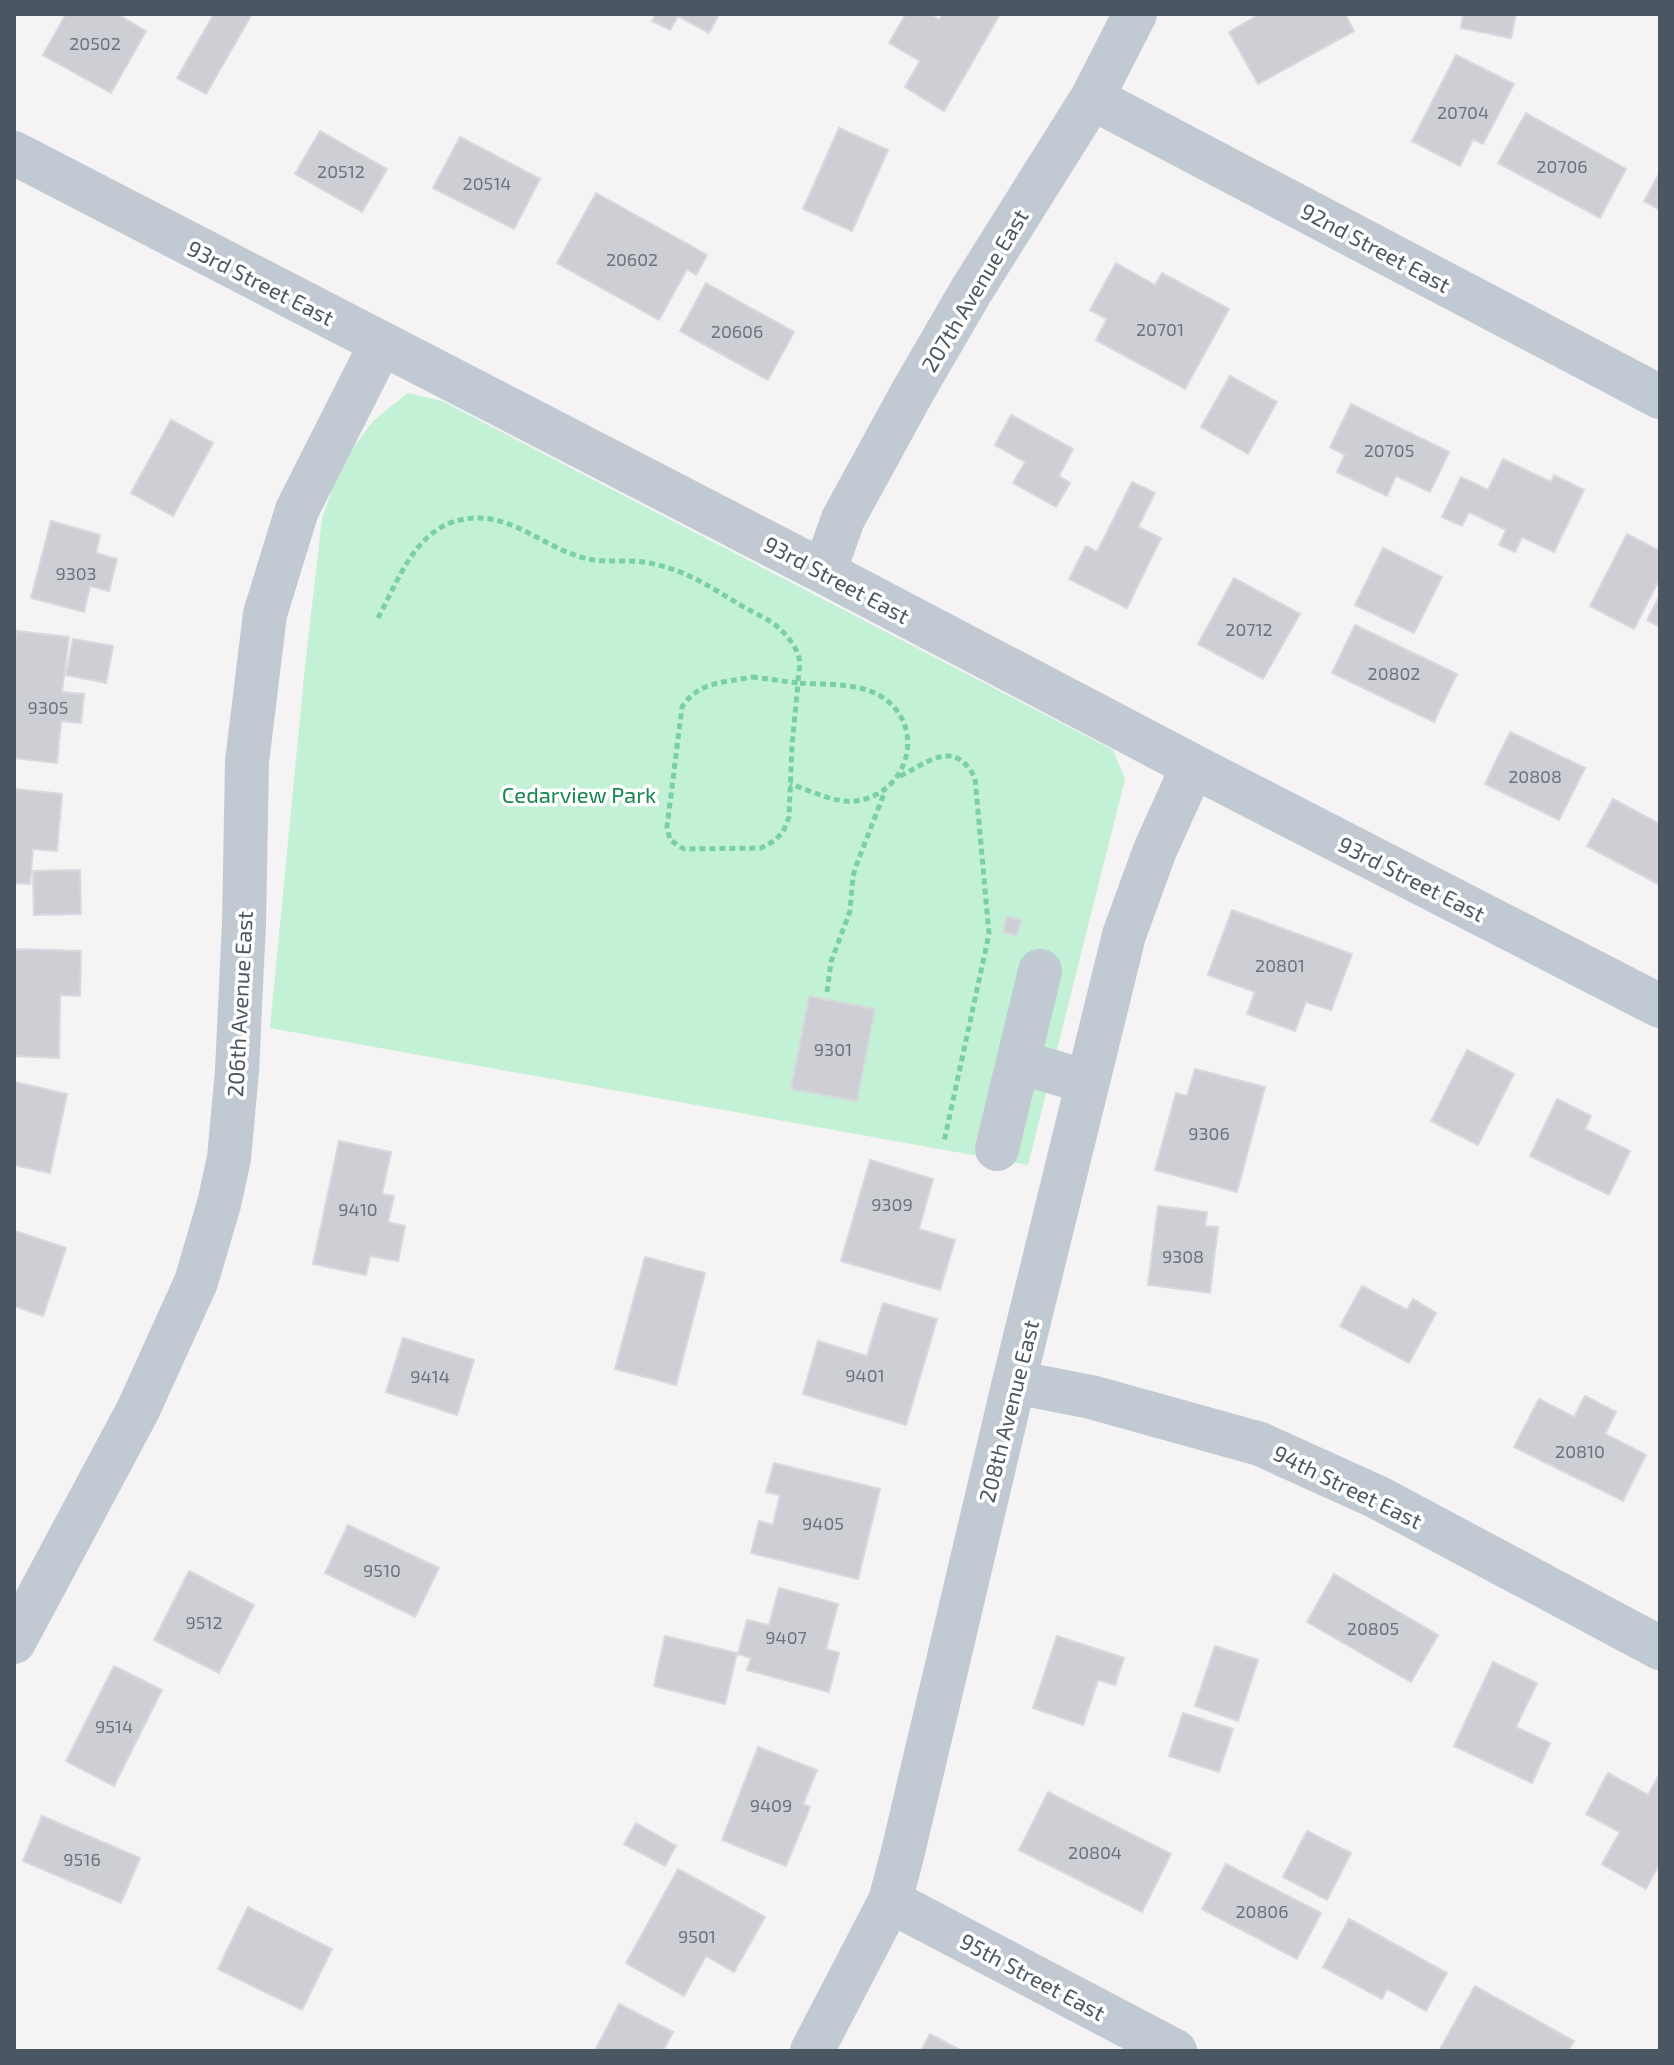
<svg xmlns="http://www.w3.org/2000/svg" width="1674" height="2065" font-family="'Exo 2',sans-serif">
  <style>
    .green { fill: #c3f1d5 }
    .building { fill: #cdcfd5; stroke: #d7d9de; stroke-width: 2 }
    .lines { fill: none; stroke-linecap: round; stroke-linejoin: round }
    .path { stroke: #7ad0a6; stroke-width: 5; stroke-dasharray: 6 4; stroke-linecap: butt }
    .minor { stroke: #c1cad2; stroke-width: 44 }
    .labels { text-anchor: middle; dominant-baseline: central; stroke-width: 7; stroke-linejoin: round; paint-order: stroke }
    .number-label { font-size: 18px; fill: #6b747e }
    .street-label { font-size: 22px; fill: #4a5661; stroke: #fff }
    .park-label { font-size: 22px; fill: #17864f; stroke: #fff }
  </style>
  <rect width="100%" height="100%" fill="#f5f3f3"/>
  <path class="green" d="M408,393L442,401L1113,750L1125,779L1028,1165L270,1028L305,667L322,519L340,466L373,421Z"/>
  <path class="building" d="M66,14H117L146,31L111,93L43,55Z
    M214,14H252L206,94L177,78Z
    M656,14H719L709,33L678,16L670,30L652,21Z
    M906,14H929L939,20L943,14H1000L944,111L905,87L920,61L889,43Z
    M1260,14H1345L1354,31L1258,84L1229,32Z
    M1463,14H1516L1511,38L1461,28Z
    M1456,55L1514,84L1483,144L1473,139L1460,166L1412,141Z
    M1526,113L1626,169L1600,218L1498,163Z
    M839,128L888,150L852,231L803,209Z
    M320,131L387,169L362,212L295,174Z
    M460,137L540,179L514,229L433,188Z
    M1660,172V210L1644,201Z
    M596,193L707,255L696,275L687,269L659,320L557,263Z
    M1116,263L1155,285L1162,273L1229,309L1185,389L1096,340L1107,319L1090,310Z
    M706,283L794,332L768,380L680,331Z
    M1230,376L1277,402L1248,454L1201,427Z
    M1351,404L1449,452L1430,492L1396,476L1387,496L1337,472L1345,455L1330,447Z
    M1011,415L1073,449L1059,476L1070,483L1056,507L1013,483L1025,462L995,445Z
    M171,420L213,443L173,516L131,493Z
    M1503,459L1551,482L1554,475L1584,490L1554,552L1522,537L1515,552L1499,545L1506,530L1469,512L1462,526L1442,517L1461,477L1488,490Z
    M1132,482L1155,493L1138,527L1161,538L1127,608L1069,579L1086,546L1097,552Z
    M51,521L100,535L96,553L117,559L109,591L90,586L84,612L31,598Z
    M1627,534L1660,551V578L1634,629L1590,606Z
    M1383,548L1442,577L1414,633L1355,605Z
    M1234,578L1300,614L1263,679L1198,644Z
    M1660,595V627L1647,620Z
    M1355,625L1457,674L1434,722L1332,673Z
    M17,631L69,637L62,692L84,694L81,723L61,721L57,763L14,758V655Z
    M73,639L113,646L106,683L66,675Z
    M1510,732L1585,768L1559,820L1485,784Z
    M14,789L62,794L57,851L33,849L30,884L14,883Z
    M1613,799L1660,824V885L1587,846Z
    M80,870L81,914L34,915L33,871Z
    M1232,910L1352,954L1331,1010L1306,1002L1295,1031L1247,1014L1255,992L1208,975Z
    M1007,916L1021,920L1017,935L1003,932Z
    M14,949L81,951L80,996L60,995L59,1058L14,1056Z
    M809,996L875,1009L857,1101L791,1089Z
    M1467,1050L1514,1074L1478,1145L1431,1121Z
    M1195,1069L1265,1087L1237,1192L1155,1170L1176,1093L1187,1096Z
    M14,1082L67,1094L50,1173L14,1165Z
    M1557,1099L1591,1116L1585,1129L1630,1151L1609,1195L1530,1156Z
    M339,1141L391,1152L382,1194L394,1196L388,1222L405,1226L398,1261L370,1256L366,1275L313,1264Z
    M870,1160L933,1179L919,1229L955,1240L940,1290L841,1261Z
    M1158,1206L1207,1212L1205,1226L1218,1227L1210,1293L1148,1285Z
    M15,1231L66,1248L43,1316L14,1306Z
    M645,1257L705,1273L676,1385L615,1369Z
    M1362,1286L1407,1310L1413,1299L1436,1313L1409,1363L1340,1326Z
    M883,1303L937,1319L906,1425L803,1394L818,1341L867,1356Z
    M403,1338L474,1360L457,1415L386,1392Z
    M1585,1396L1616,1412L1605,1434L1646,1455L1623,1501L1514,1447L1539,1399L1574,1417Z
    M774,1463L880,1489L858,1579L751,1553L759,1521L773,1525L780,1495L766,1492Z
    M348,1525L439,1568L415,1617L325,1573Z
    M189,1571L254,1605L219,1673L154,1640Z
    M1334,1574L1438,1635L1411,1682L1307,1622Z
    M779,1588L838,1604L826,1649L839,1653L829,1692L747,1670L751,1658L738,1654L747,1620L769,1625Z
    M665,1636L737,1653L725,1704L654,1686Z
    M1057,1636L1124,1658L1115,1685L1098,1680L1083,1725L1033,1708Z
    M1215,1646L1258,1660L1238,1721L1195,1706Z
    M1493,1662L1537,1683L1516,1727L1550,1743L1532,1783L1454,1746Z
    M114,1666L162,1690L114,1786L66,1761Z
    M1183,1713L1233,1729L1219,1772L1169,1756Z
    M758,1747L817,1770L803,1804L810,1807L786,1866L722,1840Z
    M1608,1773L1648,1795L1660,1773V1863L1646,1889L1602,1864L1620,1832L1586,1814Z
    M1048,1792L1171,1854L1142,1912L1019,1850Z
    M42,1816L140,1858L121,1903L23,1861Z
    M636,1823L676,1846L665,1866L624,1844Z
    M1307,1831L1351,1853L1327,1900L1283,1877Z
    M1226,1864L1321,1913L1297,1959L1202,1909Z
    M678,1869L765,1917L734,1972L706,1956L684,1996L626,1963Z
    M248,1907L332,1949L302,2010L218,1969Z
    M1349,1919L1447,1973L1426,2011L1387,1989L1382,1999L1323,1967Z
    M1475,1986L1574,2041L1568,2051H1439Z
    M619,2004L673,2032L663,2051H595Z
    M930,2034L962,2051H921Z"/>
  <g class="lines">
    <path class="path" d="M378,618C396,585 412,538 450,523C505,503 539,548 588,559C608,563 629,559 649,563C684,569 712,588 742,606C754,613 769,619 779,628C787,635 797,648 799,658C801,665 798,675 798,683C824,685 859,682 882,697C928,727 908,795 855,801C837,804 809,790 790,784
      M752,677L798,683L792,746L789,817L783,832L774,841L761,848L684,849L670,840L667,827L682,707C699,681 723,683 752,677Z
      M900,776C929,762 954,738 975,778L989,934L944,1142
      M827,992L831,962L850,911L853,876L856,866L885,791"/>
    <path class="minor" d="M1092,98L1660,397
      M14,153L824,572L1193,766L1660,1006
      M824,572L843,519L913,391L971,291L1092,98L1135,14
      M1018,1062L1088,1082
      M997,1149L1040,971
      M1014,1382L1091,1397L1260,1444L1377,1497L1660,1648
      M14,1642L138,1410L196,1282L219,1204L229,1158L237,1071L244,923L247,762L265,614L297,510L381,344
      M890,1901L1175,2051
      M812,2051L890,1901L902,1856L1014,1382L1124,935L1155,850L1193,766"/>
  </g>
  <g class="labels">
    <g class="number-label">
      <text x="95" y="43">20502</text>
      <text x="1463" y="112">20704</text>
      <text x="1562" y="166">20706</text>
      <text x="341" y="171">20512</text>
      <text x="487" y="183">20514</text>
      <text x="632" y="259">20602</text>
      <text x="1160" y="329">20701</text>
      <text x="737" y="331">20606</text>
      <text x="1389" y="450">20705</text>
      <text x="76" y="573">9303</text>
      <text x="1249" y="629">20712</text>
      <text x="1394" y="673">20802</text>
      <text x="48" y="707">9305</text>
      <text x="1535" y="776">20808</text>
      <text x="1280" y="965">20801</text>
      <text x="833" y="1049">9301</text>
      <text x="1209" y="1133">9306</text>
      <text x="892" y="1204">9309</text>
      <text x="358" y="1209">9410</text>
      <text x="1183" y="1256">9308</text>
      <text x="865" y="1375">9401</text>
      <text x="430" y="1376">9414</text>
      <text x="1580" y="1451">20810</text>
      <text x="823" y="1523">9405</text>
      <text x="382" y="1570">9510</text>
      <text x="204" y="1622">9512</text>
      <text x="1373" y="1628">20805</text>
      <text x="786" y="1637">9407</text>
      <text x="114" y="1726">9514</text>
      <text x="771" y="1805">9409</text>
      <text x="1095" y="1852">20804</text>
      <text x="82" y="1859">9516</text>
      <text x="1262" y="1911">20806</text>
      <text x="697" y="1936">9501</text>
    </g>
    <g class="street-label">
      <text transform="translate(1376 247) rotate(28)">92nd Street East</text>
      <text transform="translate(261 282) rotate(27)">93rd Street East</text>
      <text transform="translate(974 290) rotate(-59)">207th Avenue East</text>
      <text transform="translate(837 579) rotate(28)">93rd Street East</text>
      <text transform="translate(1412 878) rotate(27)">93rd Street East</text>
      <text transform="translate(239 1004) rotate(-87)">206th Avenue East</text>
      <text transform="translate(1008 1411) rotate(-76)">208th Avenue East</text>
      <text transform="translate(1348 1486) rotate(26)">94th Street East</text>
      <text transform="translate(1033 1976) rotate(28)">95th Street East</text>
    </g>
    <g class="park-label">
      <text x="579" y="794">Cedarview Park</text>
    </g>
  </g>
  <rect width="1674" height="2065" fill="none" stroke="#4a5661" stroke-width="32"/>
</svg>
